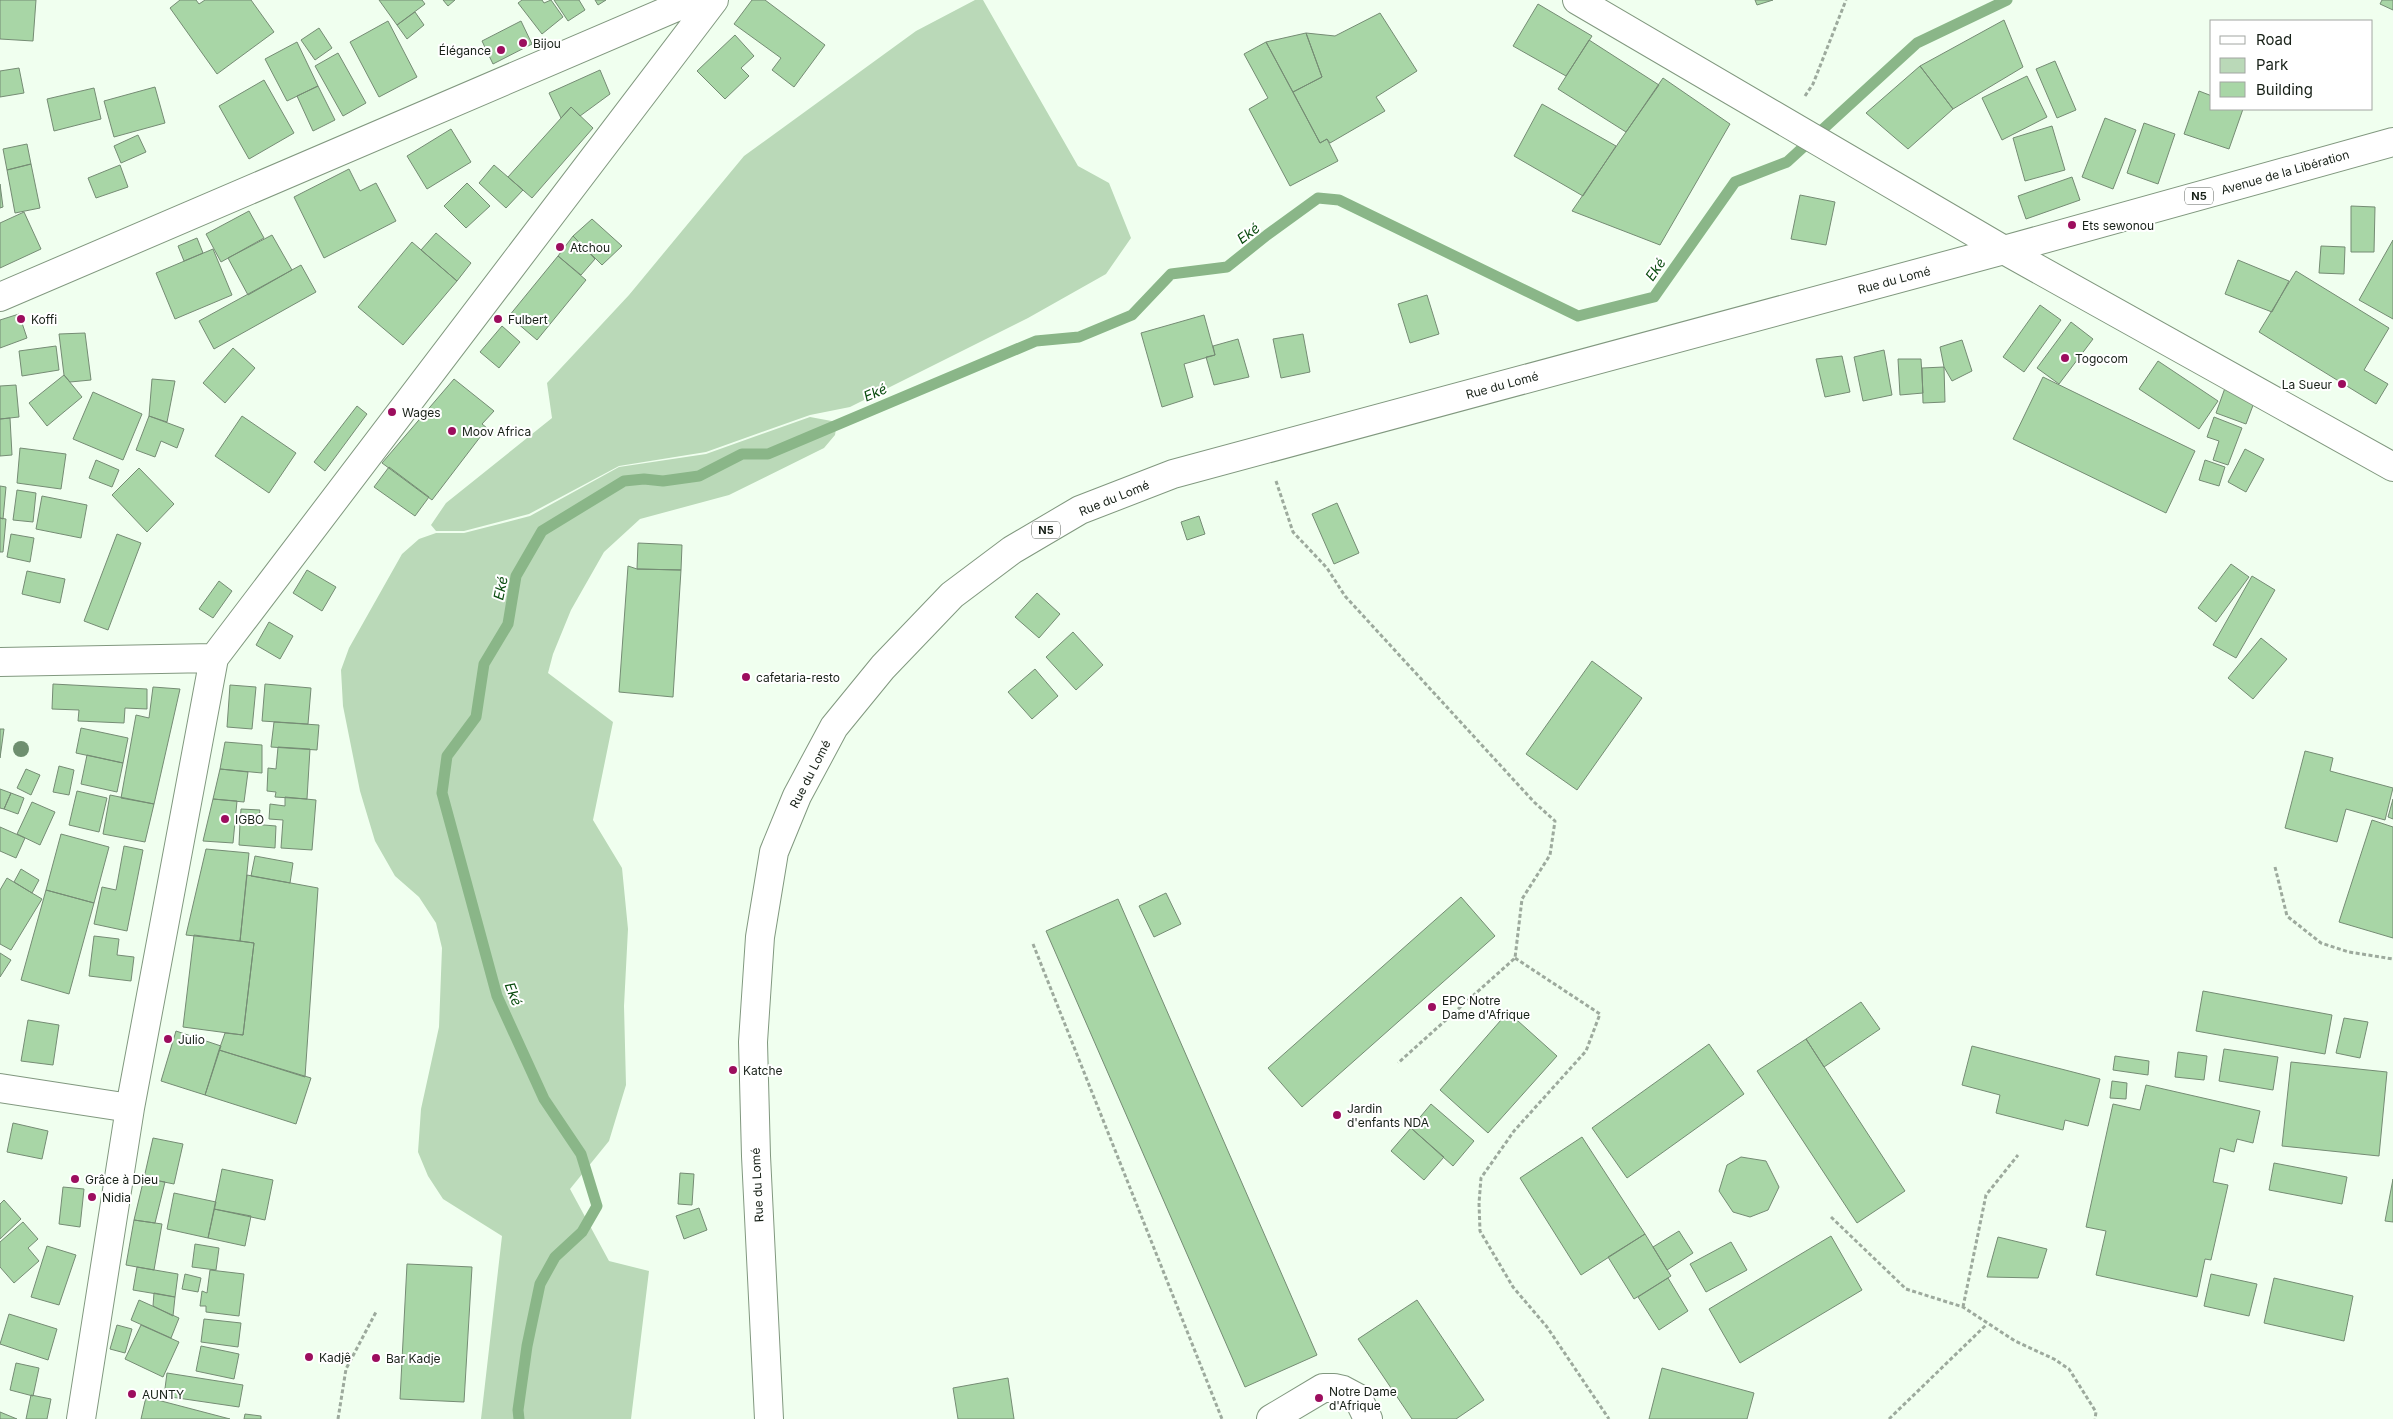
<svg xmlns="http://www.w3.org/2000/svg" width="2393" height="1419" font-family="Inter,sans-serif">
  <style>
    .green { fill: #bad9b8 }
    .lines { fill: none; stroke-linecap: round; stroke-linejoin: round }
    .stream { stroke: #8ab688; stroke-width: 11 }
    .building { fill: #a8d6a6; stroke: #758c74 }
    .street-casing { stroke: #81987f; stroke-width: 30 }
    .primary-casing { stroke: #81987f; stroke-width: 30 }
    .path { stroke: #9daa9d; stroke-width: 3; stroke-dasharray: 4 2.5; stroke-linecap: butt }
    .street { stroke: #fff; stroke-width: 28 }
    .primary { stroke: #fff; stroke-width: 28 }
    .tree { fill: #6e8f6f }
    .poi-dot { fill: #9c0e5e; stroke: #fff; stroke-width: 2 }
    .labels { text-anchor: middle; dominant-baseline: central; stroke-width: 4; stroke-linejoin: round; paint-order: stroke }
    .shield { fill: #fff; stroke: #5d635d; stroke-width: 1 }
    .shield-label { font-size: 11px; font-weight: bold; fill: #172017 }
    .poi-label { font-size: 12px; fill: #172017; stroke: #fff; text-anchor: start }
    .street-label { font-size: 12px; fill: #172017; stroke: #fff }
    .water-label { font-size: 14px; font-style: italic; fill: #0a4c0f; stroke: #fff }
  </style>
  <rect width="100%" height="100%" fill="#f0ffef"/>
  <path class="green" d="M975,0H983L1078,166L1109,183L1131,238L1106,274L1028,318L850,407L810,415L706,452L619,466L529,514L464,531H436L431,525L446,503L552,418L547,383L629,295L744,156L916,31Z
    M810,417L837,422L835,435L824,448L729,495L640,519L604,552L571,610L553,654L548,673L613,722L593,820L622,868L628,929L624,1006L626,1085L609,1141L570,1189L609,1261L649,1271L631,1419H481L502,1236L443,1199L428,1176L418,1152L421,1109L439,1027L442,948L436,923L419,897L395,876L375,841L360,791L343,706L341,670L349,648L402,554L419,539L436,533H464L530,516L619,467L706,454Z"/>
  <g class="lines">
    <path class="stream" d="M519,1419L518,1410L527,1346L540,1284L555,1257L582,1232L597,1206L581,1154L544,1099L497,996L442,793L447,756L476,717L484,664L508,624L516,576L542,531L624,481L644,479L663,481L699,476L742,454H768L1036,341L1079,337L1132,315L1171,274L1227,267L1267,235L1318,198L1339,200L1578,316L1654,297L1735,182L1787,162L1917,43L2007,0"/>
  </g>
  <path class="building" d="M0,0H36L33,41L0,39Z
    M180,0H196L199,4L205,0H251L274,32L217,74L170,8Z
    M379,0H422L425,4L397,25Z
    M443,0H455L448,6Z
    M522,0H542L544,3L551,0L563,17L542,34L518,3Z
    M554,0H579L585,10L568,21Z
    M595,0H606L598,5Z
    M752,0H765L825,45L794,87L772,70L781,58L734,24Z
    M1755,0H1773L1757,5Z
    M2382,0H2393V10L2380,4Z
    M1538,4L1592,36L1566,76L1513,46Z
    M415,12L424,25L407,39L397,25Z
    M1380,13L1417,71L1376,97L1385,111L1330,143L1327,139L1320,143L1293,92L1322,77L1306,33L1335,36Z
    M2004,20L2023,67L1953,109L1920,66Z
    M388,21L417,77L379,97L350,42Z
    M521,21L532,44L493,64L482,41Z
    M319,28L332,48L315,60L301,40Z
    M1306,33L1322,77L1293,92L1266,42Z
    M735,35L754,56L741,68L749,76L725,99L697,71Z
    M1589,40L1659,85L1626,132L1558,89Z
    M297,42L318,86L287,101L265,59Z
    M1266,42L1320,143L1327,139L1338,161L1290,186L1249,109L1268,98L1244,54Z
    M338,53L366,103L343,116L315,66Z
    M2055,61L2076,110L2057,118L2036,69Z
    M1920,66L1953,109L1908,149L1866,113Z
    M19,68L24,93L0,97V71Z
    M600,70L610,94L580,116L571,107L561,118L549,93Z
    M2027,76L2047,117L2002,140L1982,98Z
    M1663,78L1730,124L1660,245L1572,211Z
    M264,80L294,133L249,159L219,106Z
    M318,86L335,120L313,131L297,96Z
    M155,87L165,123L114,137L104,101Z
    M94,88L101,119L54,131L47,99Z
    M2199,91L2212,96V109H2243L2229,149L2184,134Z
    M1542,104L1616,146L1583,196L1514,156Z
    M571,107L593,128L532,198L508,177Z
    M2105,118L2136,130L2113,189L2082,177Z
    M2144,123L2175,134L2158,184L2127,173Z
    M2052,126L2065,170L2025,181L2013,138Z
    M451,129L471,162L427,189L407,156Z
    M138,135L146,152L121,163L114,146Z
    M27,144L31,164L7,170L3,149Z
    M31,164L40,208L15,213L7,170Z
    M120,165L128,187L96,198L88,178Z
    M494,165L523,190L506,208L479,183Z
    M349,169L360,191L376,183L396,221L324,258L294,197Z
    M2072,177L2080,200L2026,219L2018,196Z
    M467,183L490,206L466,228L444,206Z
    M0,184L3,207L0,208Z
    M1800,195L1835,202L1826,245L1791,239Z
    M2351,206L2375,207L2374,252H2351Z
    M249,211L264,238L221,262L206,234Z
    M24,212L41,249L0,268V223Z
    M592,219L622,246L602,265L573,236Z
    M436,233L471,263L457,281L421,250Z
    M272,235L292,270L248,295L228,258Z
    M573,236L595,259L581,275L558,256Z
    M197,238L203,253L184,261L178,246Z
    M2393,240V319L2359,300Z
    M412,242L457,281L403,345L358,307Z
    M2321,246L2345,247L2344,274L2319,273Z
    M213,249L232,295L175,319L156,273Z
    M558,256L586,280L537,340L509,316Z
    M2238,260L2289,281L2272,312L2225,294Z
    M301,265L316,292L214,349L199,321Z
    M2296,271L2389,328L2364,370L2388,384L2376,404L2259,332Z
    M1427,295L1439,334L1410,343L1398,304Z
    M2040,305L2061,320L2024,372L2003,357Z
    M19,314L27,338L0,348V320Z
    M1204,315L1215,355L1184,364L1193,397L1162,407L1141,333Z
    M2071,322L2093,339L2059,384L2037,368Z
    M502,326L520,342L499,368L480,352Z
    M85,333L91,380L70,382L64,375L59,334Z
    M1303,334L1310,372L1281,378L1273,339Z
    M1238,339L1249,377L1214,385L1206,357L1215,355L1213,346Z
    M1962,340L1972,371L1952,381L1944,367L1940,347Z
    M56,346L59,370L22,376L19,351Z
    M233,348L255,368L225,403L203,383Z
    M1884,350L1892,395L1863,401L1854,357Z
    M1842,356L1850,392L1825,397L1816,359Z
    M1898,359H1921L1923,393L1900,395Z
    M2158,361L2218,401L2199,429L2139,389Z
    M1944,367L1945,402L1923,403L1922,368Z
    M64,375L82,397L47,426L29,403Z
    M2043,377L2195,451L2166,513L2013,439Z
    M152,379L175,381L167,422L149,416Z
    M454,379L494,411L482,424L487,428L432,500L382,463Z
    M16,385L19,417L0,419V386Z
    M2225,388L2255,400L2246,424L2216,413Z
    M93,392L142,414L123,460L73,439Z
    M357,406L367,414L325,471L314,462Z
    M149,416L184,429L177,448L161,441L155,457L136,450Z
    M242,416L296,453L269,493L215,456Z
    M2214,417L2242,428L2228,465L2213,460L2219,441L2207,437Z
    M10,418L12,455L0,456V419Z
    M20,448L66,454L61,489L17,483Z
    M2245,449L2264,459L2246,492L2228,482Z
    M96,460L119,470L112,487L89,478Z
    M2205,460L2225,467L2219,486L2199,480Z
    M389,467L429,497L415,516L374,487Z
    M139,468L174,504L147,532L112,495Z
    M0,486L6,487L3,519L0,518Z
    M17,490L36,493L33,522L13,520Z
    M42,496L87,505L81,538L36,529Z
    M1337,503L1359,553L1334,564L1312,514Z
    M1199,516L1205,534L1187,540L1181,522Z
    M0,518L6,519L3,552H0Z
    M11,534L34,538L30,562L7,557Z
    M117,534L141,543L108,630L84,621Z
    M638,543L682,545L681,570L637,569Z
    M2231,564L2249,577L2216,622L2198,608Z
    M628,566L637,569L681,570L673,697L619,692Z
    M307,570L336,587L322,611L293,593Z
    M27,571L65,579L60,603L22,594Z
    M2252,576L2275,590L2236,658L2213,645Z
    M219,581L232,591L213,618L199,609Z
    M1037,593L1060,614L1039,638L1015,617Z
    M269,622L293,636L280,659L256,645Z
    M1073,632L1103,665L1076,690L1046,657Z
    M2261,638L2287,659L2253,699L2228,678Z
    M1592,661L1642,698L1577,790L1526,754Z
    M1035,669L1058,696L1032,719L1008,692Z
    M53,684L147,689V709L125,708L124,723L78,721L79,710L52,709Z
    M265,684L311,688L308,724L262,721Z
    M230,685L256,687L252,729L227,727Z
    M153,687L180,689L154,804L121,798L136,715L149,718Z
    M274,722L319,725L317,750L271,747Z
    M81,728L128,738L123,763L76,753Z
    M0,729H4L0,758Z
    M225,742L262,745V773L220,769Z
    M278,747L310,749L307,799L275,797L276,792L267,791L268,768L276,769Z
    M2305,751L2333,758L2330,771L2393,788L2385,820L2346,809L2337,842L2285,828Z
    M87,755L123,763L117,792L81,784Z
    M59,766L74,770L69,795L53,792Z
    M26,769L40,775L31,795L17,788Z
    M220,769L248,772L244,802L213,799Z
    M0,789L11,793L4,809L0,808Z
    M77,791L107,798L99,832L69,825Z
    M11,793L24,798L18,814L4,809Z
    M110,795L154,804L145,842L103,834Z
    M285,797L316,800L312,850L281,848L283,820L269,819L270,804L285,806Z
    M213,799L237,801L233,843L203,841Z
    M2393,799V819L2388,817Z
    M32,802L55,812L40,845L17,834Z
    M241,809L260,810L258,825L240,823Z
    M2372,820L2393,827V938L2339,922Z
    M240,823L276,826L275,848L239,845Z
    M0,827L25,838L16,858L0,851Z
    M61,834L109,847L94,903L46,890Z
    M124,846L143,850L127,931L94,924L102,887L116,890Z
    M206,849L249,853L240,941L186,935Z
    M255,856L293,863L290,883L251,876Z
    M21,869L39,880L32,893L14,882Z
    M247,875L318,888L305,1077L219,1050L225,1033L243,1035L254,943L240,941Z
    M7,878L42,899L11,950L0,944V890Z
    M46,890L94,903L69,994L21,980Z
    M1166,893L1181,924L1154,937L1139,906Z
    M1461,897L1495,936L1302,1107L1268,1068Z
    M1118,899L1317,1355L1245,1387L1046,931Z
    M194,935L254,943L243,1035L183,1027Z
    M94,936L119,939L117,955L134,957L131,981L89,976Z
    M0,953L11,960L0,977Z
    M2203,991L2332,1015L2325,1054L2196,1031Z
    M1861,1002L1880,1029L1824,1067L1806,1039Z
    M1508,1012L1557,1056L1488,1133L1440,1090Z
    M2344,1018L2368,1022L2360,1058L2336,1053Z
    M28,1020L59,1025L53,1065L21,1061Z
    M176,1031L221,1046L205,1095L161,1081Z
    M1806,1039L1905,1191L1857,1223L1757,1071Z
    M1709,1044L1744,1094L1627,1178L1592,1128Z
    M1972,1046L2100,1079L2088,1126L2065,1120L2063,1130L1996,1113L2000,1095L1962,1085Z
    M2224,1049L2278,1057L2273,1090L2219,1081Z
    M219,1050L311,1078L296,1124L205,1095Z
    M2178,1052L2207,1056L2204,1080L2175,1077Z
    M2115,1056L2149,1061L2148,1075L2113,1070Z
    M2291,1062L2387,1072L2379,1156L2282,1146Z
    M2112,1081L2127,1083L2126,1099L2110,1098Z
    M2146,1085L2260,1111L2253,1143L2237,1139L2234,1152L2220,1148L2213,1182L2228,1185L2211,1260L2205,1259L2197,1297L2096,1275L2106,1231L2086,1227L2113,1104L2140,1110Z
    M1431,1104L1474,1141L1453,1166L1411,1128Z
    M13,1123L48,1131L42,1159L7,1152Z
    M1411,1128L1444,1157L1424,1180L1391,1151Z
    M1582,1137L1645,1234L1581,1275L1520,1178Z
    M153,1138L183,1144L174,1184L144,1178Z
    M1741,1157L1766,1161L1779,1187L1768,1210L1750,1217L1733,1212L1719,1191L1727,1165Z
    M2274,1163L2347,1177L2342,1204L2269,1190Z
    M222,1169L273,1180L265,1220L214,1209Z
    M680,1173L694,1174L692,1205L678,1204Z
    M144,1178L165,1182L155,1223L134,1220Z
    M2393,1179V1222L2385,1221Z
    M63,1187L84,1189L80,1227L59,1224Z
    M174,1193L216,1202L208,1238L167,1229Z
    M4,1200L21,1219L0,1239V1204Z
    M699,1208L707,1230L684,1239L676,1216Z
    M214,1209L251,1216L245,1246L208,1238Z
    M134,1220L162,1224L154,1270L126,1265Z
    M23,1222L38,1239L28,1248L39,1261L14,1283L0,1267V1242Z
    M1679,1231L1693,1253L1667,1270L1653,1247Z
    M1645,1234L1671,1276L1634,1299L1608,1257Z
    M1831,1236L1862,1290L1740,1363L1709,1309Z
    M1998,1237L2047,1249L2038,1278L1987,1277Z
    M1731,1242L1747,1270L1706,1292L1690,1264Z
    M195,1244L219,1248L216,1270L192,1267Z
    M47,1246L76,1255L59,1305L31,1297Z
    M407,1264L472,1267L464,1402L400,1399Z
    M137,1267L178,1274L175,1297L133,1290Z
    M210,1270L244,1274L239,1316L206,1312V1306H200L202,1291L207,1293Z
    M185,1274L201,1278L198,1292L182,1289Z
    M2211,1274L2257,1284L2249,1316L2204,1306Z
    M1668,1278L1688,1311L1659,1330L1638,1297Z
    M2274,1278L2353,1296L2344,1341L2264,1323Z
    M154,1293L175,1297L173,1316L153,1306Z
    M139,1300L179,1318L171,1338L131,1320Z
    M1417,1300L1484,1400L1456,1419H1412L1358,1339Z
    M9,1314L57,1329L48,1360L0,1344Z
    M204,1319L241,1323L238,1347L201,1342Z
    M117,1325L132,1329L125,1353L110,1349Z
    M141,1325L179,1342L163,1377L125,1359Z
    M201,1346L239,1354L234,1379L196,1371Z
    M16,1363L39,1368L33,1396L10,1390Z
    M1662,1368L1754,1393L1747,1419H1649Z
    M167,1373L243,1385L239,1407L164,1396Z
    M1008,1378L1014,1419H958L953,1388Z
    M31,1395L51,1399L47,1419H26Z
    M146,1397L230,1419H141Z
    M0,1412L17,1419H0Z
    M245,1414L261,1416V1419H244Z"/>
  <g class="lines">
    <defs>
      <path id="street" d="M1577,0L2004,250L2393,467
        M0,297L693,0
        M0,662L214,658
        M0,1088L130,1108
        M81,1419L130,1108L214,658L714,0
        M1271,1419L1323,1388H1334L1343,1390L1358,1398L1368,1419"/>
      <path id="primary" d="M769,1419L756,1156L753,1042L760,937L774,852L797,796L834,727L883,667L952,595L1012,550L1080,510L1173,474L2004,250L2393,142"/>
    </defs>
    <use href="#street" class="street-casing"/>
    <use href="#primary" class="primary-casing"/>
    <path class="path" d="M1805,96L1813,84L1846,0
      M1276,481L1293,532L1327,568L1345,596L1534,802L1555,821L1550,855L1522,899L1515,958L1398,1063
      M2275,867L2287,916L2321,943L2349,952L2393,959
      M1033,944L1222,1419
      M1515,958L1600,1014L1586,1051L1514,1131L1481,1178L1479,1203L1480,1231L1513,1287L1547,1327L1609,1419
      M1831,1217L1906,1289L1963,1307L2015,1341L2054,1359L2069,1369L2096,1412L2095,1419
      M1963,1307L1986,1195L2018,1155
      M338,1419L346,1369L376,1312
      M1889,1419L1987,1324"/>
    <use href="#street" class="street"/>
    <use href="#primary" class="primary"/>
  </g>
  <circle class="tree" cx="21" cy="749" r="8"/>
  <g class="poi-dot">
    <circle cx="523" cy="43" r="5"/>
    <circle cx="501" cy="50" r="5"/>
    <circle cx="2072" cy="225" r="5"/>
    <circle cx="560" cy="247" r="5"/>
    <circle cx="21" cy="319" r="5"/>
    <circle cx="498" cy="319" r="5"/>
    <circle cx="2065" cy="358" r="5"/>
    <circle cx="2342" cy="384" r="5"/>
    <circle cx="392" cy="412" r="5"/>
    <circle cx="452" cy="431" r="5"/>
    <circle cx="746" cy="677" r="5"/>
    <circle cx="225" cy="819" r="5"/>
    <circle cx="1432" cy="1007" r="5"/>
    <circle cx="168" cy="1039" r="5"/>
    <circle cx="733" cy="1070" r="5"/>
    <circle cx="1337" cy="1115" r="5"/>
    <circle cx="75" cy="1179" r="5"/>
    <circle cx="92" cy="1197" r="5"/>
    <circle cx="309" cy="1357" r="5"/>
    <circle cx="376" cy="1358" r="5"/>
    <circle cx="132" cy="1394" r="5"/>
    <circle cx="1319" cy="1398" r="5"/>
  </g>
  <g class="labels">
    <g class="shield">
      <rect x="2185" y="187.5" width="28" height="17" rx="4"/>
      <rect x="1032" y="521.5" width="28" height="17" rx="4"/>
    </g>
    <g class="shield-label">
      <text x="2199" y="196">N5</text>
      <text x="1046" y="530">N5</text>
    </g>
    <g class="poi-label">
      <text x="533" y="43">Bijou</text>
      <text x="491" y="50" text-anchor="end">Élégance</text>
      <text x="2082" y="225">Ets sewonou</text>
      <text x="570" y="247">Atchou</text>
      <text x="31" y="319">Koffi</text>
      <text x="508" y="319">Fulbert</text>
      <text x="2075" y="358">Togocom</text>
      <text x="2332" y="384" text-anchor="end">La Sueur</text>
      <text x="402" y="412">Wages</text>
      <text x="462" y="431">Moov Africa</text>
      <text x="756" y="677">cafetaria-resto</text>
      <text x="235" y="819">IGBO</text>
      <text x="1442" y="1000">EPC Notre<tspan x="1442" dy="14">Dame d'Afrique</tspan></text>
      <text x="178" y="1039">Julio</text>
      <text x="743" y="1070">Katche</text>
      <text x="1347" y="1108">Jardin<tspan x="1347" dy="14">d'enfants NDA</tspan></text>
      <text x="85" y="1179">Grâce à Dieu</text>
      <text x="102" y="1197">Nidia</text>
      <text x="319" y="1357">Kadjê</text>
      <text x="386" y="1358">Bar Kadje</text>
      <text x="1329" y="1391">Notre Dame<tspan x="1329" dy="14">d'Afrique</tspan></text>
      <text x="142" y="1394">AUNTY</text>
    </g>
    <g class="street-label">
      <text transform="translate(2285 172) rotate(-16)">Avenue de la Libération</text>
      <text transform="translate(1894 280) rotate(-15)">Rue du Lomé</text>
      <text transform="translate(1502 385) rotate(-15)">Rue du Lomé</text>
      <text transform="translate(1114 498) rotate(-22)">Rue du Lomé</text>
      <text transform="translate(810 774) rotate(-63)">Rue du Lomé</text>
      <text transform="translate(757 1185) rotate(-93)">Rue du Lomé</text>
    </g>
    <g class="water-label">
      <text transform="translate(1248 233) rotate(-37)">Eké</text>
      <text transform="translate(1655 269) rotate(-55)">Eké</text>
      <text transform="translate(875 392) rotate(-23)">Eké</text>
      <text transform="translate(500 588) rotate(-78)">Eké</text>
      <text transform="translate(514 994) rotate(69)">Eké</text>
    </g>
  </g>
  <rect x="2210" y="20" width="162" height="90" fill="#ffffff" stroke="#a2a6a2"/>
  <rect x="2220" y="36" width="25" height="8" fill="#ffffff" stroke="#a2a6a2"/>
  <text x="2256" y="45" font-size="15" fill="#172017">Road</text>
  <rect x="2220" y="58" width="25" height="15" fill="#bad9b8" stroke="#a2a6a2"/>
  <text x="2256" y="70" font-size="15" fill="#172017">Park</text>
  <rect x="2220" y="82" width="25" height="15" fill="#a8d6a6" stroke="#a2a6a2"/>
  <text x="2256" y="95" font-size="15" fill="#172017">Building</text>
</svg>
